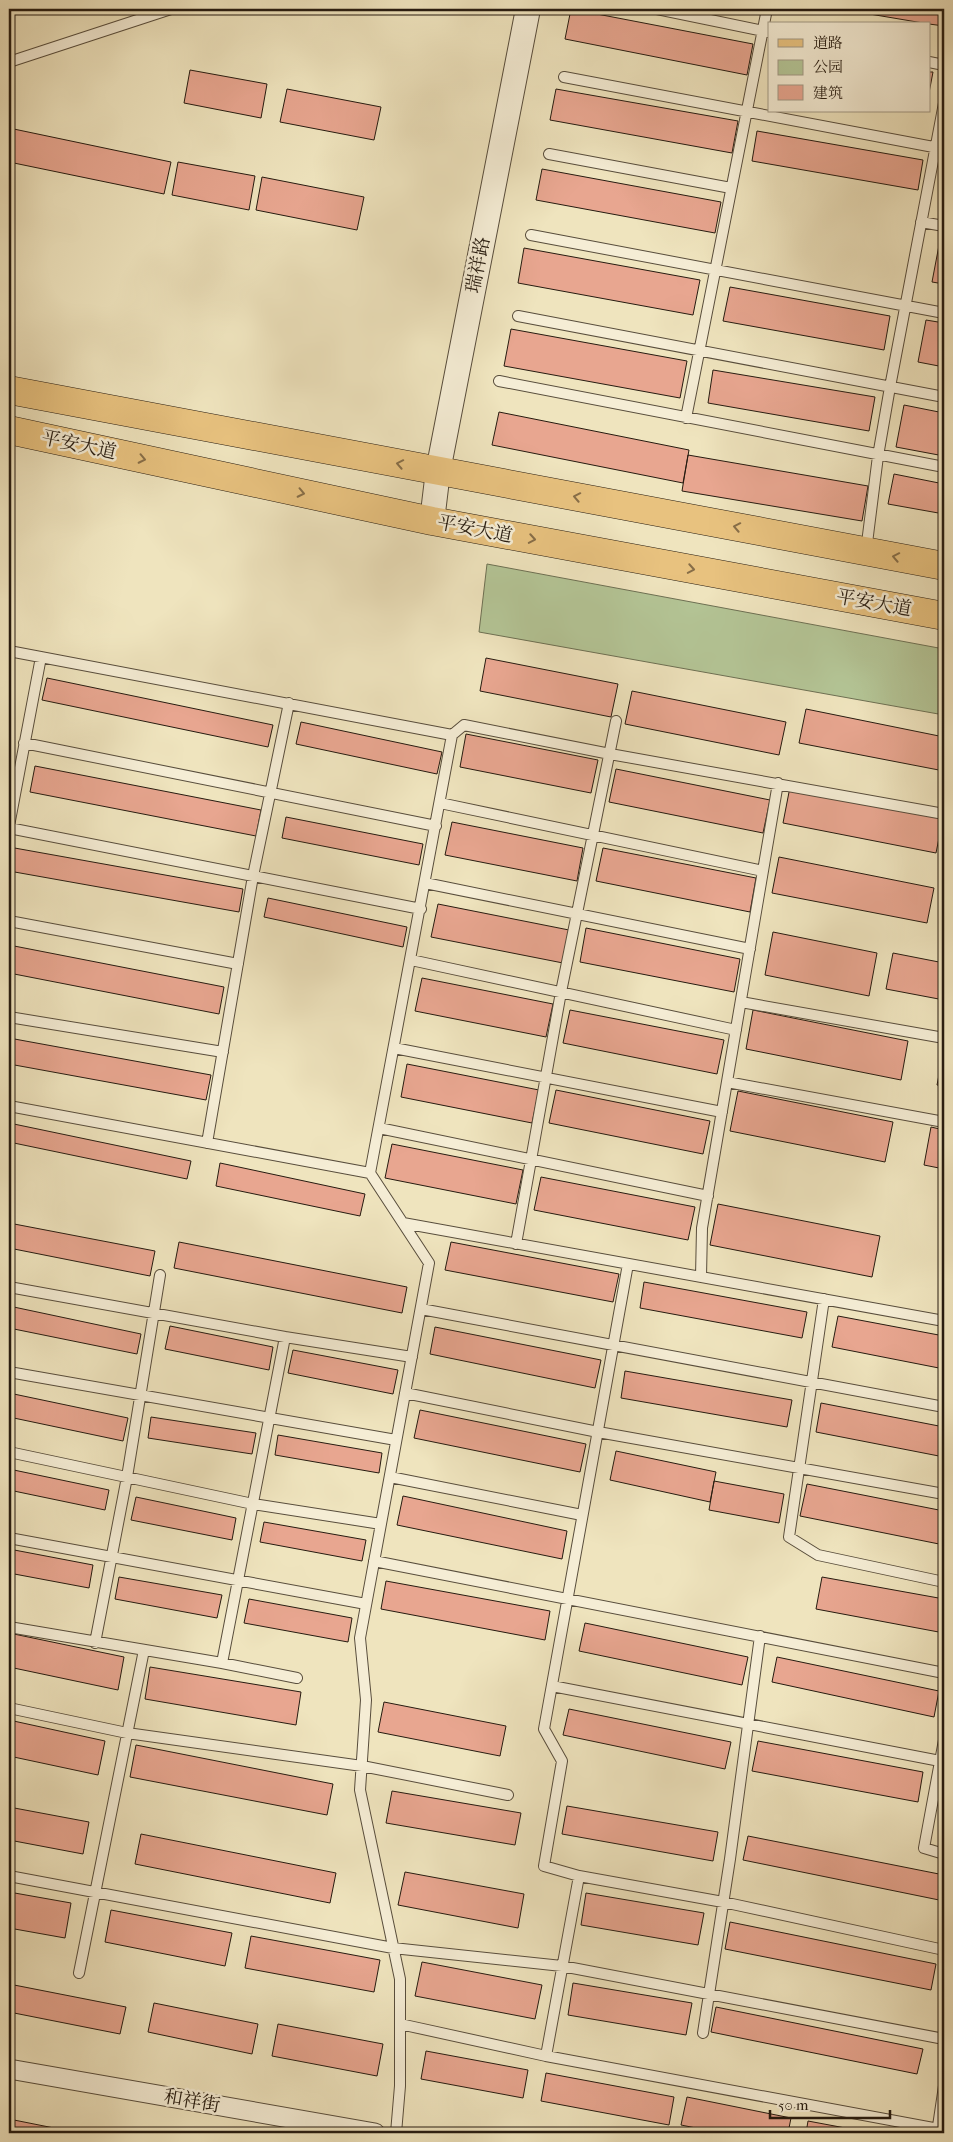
<svg xmlns="http://www.w3.org/2000/svg" width="953" height="2142" font-family="'IM FELL French Canon','Noto Serif SC',serif">
  <style>
    .green { fill: #b4c596; stroke: #6d7053 }
    .building { fill: #e8a690; stroke: #261b10 }
    .lines { fill: none; stroke-linecap: round; stroke-linejoin: round }
    .service-casing { stroke: #584d3c; stroke-width: 12 }
    .minor-casing { stroke: #584d3c; stroke-width: 21 }
    .tertiary-casing { stroke: #584d3c; stroke-width: 26 }
    .primary-casing { stroke: #261b10; stroke-width: 29 }
    .service { stroke: #f5edd5; stroke-width: 10 }
    .minor { stroke: #f5edd5; stroke-width: 19 }
    .tertiary { stroke: #f5edd5; stroke-width: 24 }
    .primary { stroke: #e8c27f; stroke-width: 28 }
    .oneway { stroke: #876e48 }
    .labels { text-anchor: middle; dominant-baseline: central; stroke-width: 5; stroke-linejoin: round; paint-order: stroke }
    .street-label { font-size: 19px; fill: #261b10; stroke: #f5edd5 }
  </style>
  <rect width="100%" height="100%" fill="#efe4be"/>
  <filter id="stains"><feTurbulence type="fractalNoise" baseFrequency=".004" numOctaves="4"/><feColorMatrix values="0 0 0 0 .2 0 0 0 0 .09 0 0 0 0 .02 0 0 0 .5 -.17"/></filter>
  <radialGradient id="worn" r=".72"><stop offset=".6" stop-color="#630" stop-opacity="0"/><stop offset="1" stop-color="#630" stop-opacity=".3"/></radialGradient>
  <path class="green" d="M487,564L944,649V715L479,632Z"/>
  <path class="building" d="M571,9L753,44L747,75L565,39Z
    M840,9H944V26L929,24Z
    M190,70L267,84L261,118L184,103Z
    M929,72H933L929,93Z
    M287,89L381,107L374,140L280,122Z
    M556,89L738,121L732,153L550,120Z
    M9,128L171,162L164,194L9,162Z
    M757,131L923,160L918,190L752,161Z
    M178,162L255,176L249,210L172,195Z
    M542,169L721,202L715,233L536,200Z
    M262,177L364,197L357,230L256,210Z
    M940,240L944,241V284L932,282Z
    M524,248L700,280L693,315L518,283Z
    M730,287L890,316L884,350L723,321Z
    M926,320L944,323V367L918,362Z
    M511,329L687,361L680,398L504,366Z
    M713,370L875,397L869,431L708,403Z
    M904,405L944,413V456L896,447Z
    M499,412L689,450L683,483L492,445Z
    M688,455L868,486L862,521L682,491Z
    M894,474L944,484V514L888,504Z
    M486,658L618,684L611,717L480,691Z
    M47,678L273,725L268,747L42,700Z
    M632,691L786,722L779,755L625,724Z
    M806,709L944,737V771L799,743Z
    M301,722L442,752L437,774L296,744Z
    M466,734L598,760L591,793L460,767Z
    M35,766L261,810L256,836L30,792Z
    M616,769L770,800L763,833L609,802Z
    M790,787L943,818L936,853L783,823Z
    M286,817L423,844L419,865L282,838Z
    M452,822L583,848L577,881L445,855Z
    M9,847L243,889L239,912L9,871Z
    M603,848L756,878L750,912L596,881Z
    M779,857L934,888L927,923L772,893Z
    M268,898L407,927L403,947L264,917Z
    M438,904L569,930L563,963L431,937Z
    M586,928L740,959L734,992L580,962Z
    M773,932L877,953L869,996L765,975Z
    M9,945L224,987L219,1014L9,973Z
    M893,953L944,963V1000L886,989Z
    M422,978L553,1004L546,1037L415,1011Z
    M570,1010L724,1040L717,1074L563,1043Z
    M753,1010L908,1041L901,1080L746,1049Z
    M9,1038L211,1075L206,1100L9,1064Z
    M944,1049V1086L937,1085Z
    M407,1064L539,1090L532,1123L401,1097Z
    M556,1090L710,1121L703,1154L549,1123Z
    M738,1091L893,1122L885,1162L730,1131Z
    M9,1123L191,1161L187,1179L9,1142Z
    M931,1127L944,1130V1169L924,1165Z
    M392,1144L523,1170L516,1204L385,1178Z
    M220,1163L365,1194L360,1216L216,1186Z
    M541,1177L695,1207L688,1240L534,1210Z
    M718,1204L880,1236L872,1277L710,1245Z
    M9,1223L155,1251L150,1276L9,1248Z
    M179,1242L407,1287L402,1313L174,1268Z
    M451,1242L619,1274L613,1302L445,1270Z
    M644,1282L807,1312L802,1338L640,1308Z
    M9,1306L141,1334L137,1354L9,1328Z
    M838,1316L944,1336V1369L832,1347Z
    M170,1326L273,1347L269,1370L165,1349Z
    M435,1327L601,1360L595,1388L430,1354Z
    M293,1350L398,1370L393,1394L288,1373Z
    M625,1371L792,1400L787,1427L621,1398Z
    M9,1393L128,1418L123,1441L9,1417Z
    M821,1403L944,1427V1457L816,1432Z
    M420,1410L586,1444L580,1472L414,1438Z
    M151,1417L256,1433L252,1454L148,1438Z
    M278,1435L382,1453L379,1473L275,1455Z
    M616,1451L716,1472L710,1502L610,1480Z
    M9,1469L109,1490L105,1510L9,1490Z
    M714,1481L784,1494L779,1523L709,1510Z
    M807,1484L944,1511V1545L800,1516Z
    M403,1496L567,1531L562,1559L397,1525Z
    M136,1497L236,1518L232,1540L131,1520Z
    M264,1522L366,1540L362,1561L260,1542Z
    M9,1549L93,1565L89,1588L9,1573Z
    M119,1577L222,1595L217,1618L115,1599Z
    M822,1577L944,1599V1633L816,1609Z
    M386,1581L550,1611L545,1640L381,1609Z
    M249,1599L352,1618L348,1642L244,1623Z
    M585,1623L748,1657L742,1685L579,1651Z
    M9,1633L124,1657L118,1690L9,1667Z
    M777,1657L939,1691L934,1717L772,1682Z
    M150,1667L301,1692L296,1725L145,1699Z
    M384,1702L506,1726L500,1756L378,1732Z
    M569,1709L731,1742L725,1769L563,1735Z
    M9,1720L105,1741L98,1775L9,1756Z
    M758,1741L923,1772L918,1802L752,1771Z
    M136,1745L333,1784L327,1815L130,1777Z
    M392,1791L521,1813L515,1845L386,1823Z
    M567,1806L718,1832L713,1861L562,1834Z
    M9,1807L89,1822L83,1854L9,1840Z
    M141,1834L336,1873L330,1903L135,1864Z
    M748,1836L944,1875V1901L743,1860Z
    M405,1872L524,1894L518,1928L398,1905Z
    M9,1892L71,1903L65,1938L9,1928Z
    M586,1893L704,1913L698,1945L581,1925Z
    M111,1910L232,1933L225,1966L105,1942Z
    M730,1922L936,1964L931,1990L725,1949Z
    M251,1936L380,1960L374,1992L245,1968Z
    M422,1962L542,1985L535,2019L415,1996Z
    M573,1983L692,2003L686,2035L568,2015Z
    M9,1984L126,2007L120,2034L9,2012Z
    M154,2003L258,2024L252,2054L148,2032Z
    M716,2007L923,2049L917,2074L711,2032Z
    M278,2024L383,2044L377,2076L272,2056Z
    M426,2051L528,2070L523,2098L421,2079Z
    M546,2073L674,2097L669,2125L541,2101Z
    M687,2097L791,2118L788,2133H721L681,2125Z
    M9,2119L59,2129V2133H9Z
    M808,2121L872,2133H806Z"/>
  <g class="lines">
    <defs>
      <path id="service" d="M657,9L768,32
        M9,62L171,9
        M929,62L944,65
        M564,77L944,149
        M549,154L731,188
        M921,222L944,226
        M531,235L944,313
        M518,316L944,397
        M499,381L944,467
        M686,418L767,9
        M866,551L878,456L890,387L944,103
        M9,651L452,735L370,1173L429,1263L360,1638L366,1700L360,1790L400,1979V2086L396,2133
        M452,735L464,725L610,754L944,814
        M24,743L436,826
        M440,803L763,871
        M9,826L41,657
        M9,828L421,909
        M425,883L750,949
        M9,921L238,964
        M411,960L736,1030
        M741,1002L944,1038
        M9,1017L223,1052
        M394,1048L722,1112
        M727,1082L944,1122
        M9,1106L370,1173
        M379,1128L708,1196
        M207,1143L253,876L289,703
        M403,1223L944,1321
        M516,1244L561,992L616,721
        M701,1277L702,1228L778,783
        M9,1287L285,1337L412,1357
        M824,1299L789,1537L818,1555L944,1582
        M421,1309L944,1407
        M9,1372L396,1440
        M405,1393L598,1432L944,1494
        M9,1452L253,1504L381,1524
        M390,1477L582,1515
        M9,1538L366,1604
        M374,1561L944,1673
        M9,1627L222,1663L297,1678
        M95,1643L127,1477L160,1275
        M222,1663L285,1337
        M552,1686L940,1761
        M9,1708L127,1733L362,1766L508,1795
        M944,1740L924,1848L944,1854
        M9,1876L393,1948L562,1966L944,2039
        M579,1876L723,1902L944,1950
        M79,1973L144,1650
        M400,2024L546,2056L944,2130
        M703,2033L730,1859L760,1636
        M546,2056L579,1876L544,1866L562,1761L544,1729L628,1264
        M937,2133L944,2086"/>
      <path id="minor" d="M9,2069L375,2133"/>
      <path id="tertiary" d="M432,521L438,471L528,9"/>
      <path id="primary" d="M9,390L944,566
        M9,430L432,521L944,616"/>
    </defs>
    <use href="#service" class="service-casing"/>
    <use href="#minor" class="minor-casing"/>
    <use href="#tertiary" class="tertiary-casing"/>
    <use href="#primary" class="primary-casing"/>
    <use href="#service" class="service"/>
    <use href="#minor" class="minor"/>
    <use href="#tertiary" class="tertiary"/>
    <use href="#primary" class="primary"/>
  </g>
  <defs><path id="oneway-chevron" d="M-2-3.5L2.5 0L-2 3.5" fill="none" stroke-width="1.6" stroke-linecap="round" stroke-linejoin="round" transform="scale(1.25)"/></defs>
  <g class="oneway">
    <use href="#oneway-chevron" transform="translate(142 459) rotate(12)"/>
    <use href="#oneway-chevron" transform="translate(400 464) rotate(-169)"/>
    <use href="#oneway-chevron" transform="translate(301 493) rotate(12)"/>
    <use href="#oneway-chevron" transform="translate(577 497) rotate(-169)"/>
    <use href="#oneway-chevron" transform="translate(737 527) rotate(-169)"/>
    <use href="#oneway-chevron" transform="translate(532 539) rotate(10)"/>
    <use href="#oneway-chevron" transform="translate(896 557) rotate(-169)"/>
    <use href="#oneway-chevron" transform="translate(691 569) rotate(10)"/>
  </g>
  <g class="labels">
    <g class="street-label">
      <text transform="translate(478 265) rotate(-79)">瑞祥路</text>
      <text transform="translate(79 445) rotate(12)">平安大道</text>
      <text transform="translate(475 529) rotate(11)">平安大道</text>
      <text transform="translate(874 603) rotate(10)">平安大道</text>
      <text transform="translate(192 2101) rotate(10)">和祥街</text>
    </g>
  </g>
  <rect width="953" height="2142" fill="none" stroke="#efe4be" stroke-width="30"/>
  <rect x="10" y="10" width="933" height="2122" fill="none" stroke="#261b10" stroke-width="2.5"/>
  <rect x="15" y="15" width="923" height="2112" fill="none" stroke="#261b10"/>
  <rect x="768" y="22" width="162" height="90" fill="#f5edd5" stroke="#a29986"/>
  <rect x="778" y="39" width="25" height="8" fill="#e8c27f" stroke="#a29986"/>
  <text x="813" y="48" font-size="15" fill="#261b10">道路</text>
  <rect x="778" y="60" width="25" height="15" fill="#b4c596" stroke="#a29986"/>
  <text x="813" y="72" font-size="15" fill="#261b10">公园</text>
  <rect x="778" y="85" width="25" height="15" fill="#e8a690" stroke="#a29986"/>
  <text x="813" y="98" font-size="15" fill="#261b10">建筑</text>
  <path d="M770 2110v8h120v-8" fill="none" stroke="#261b10" stroke-width="2.5"/>
  <text x="778" y="2110" font-size="15" fill="#261b10" stroke="#f5edd5" stroke-width="4" paint-order="stroke">50 m</text>
  <rect width="100%" height="100%" filter="url(#stains)"/>
  <rect width="100%" height="100%" fill="url(#worn)"/>
</svg>
